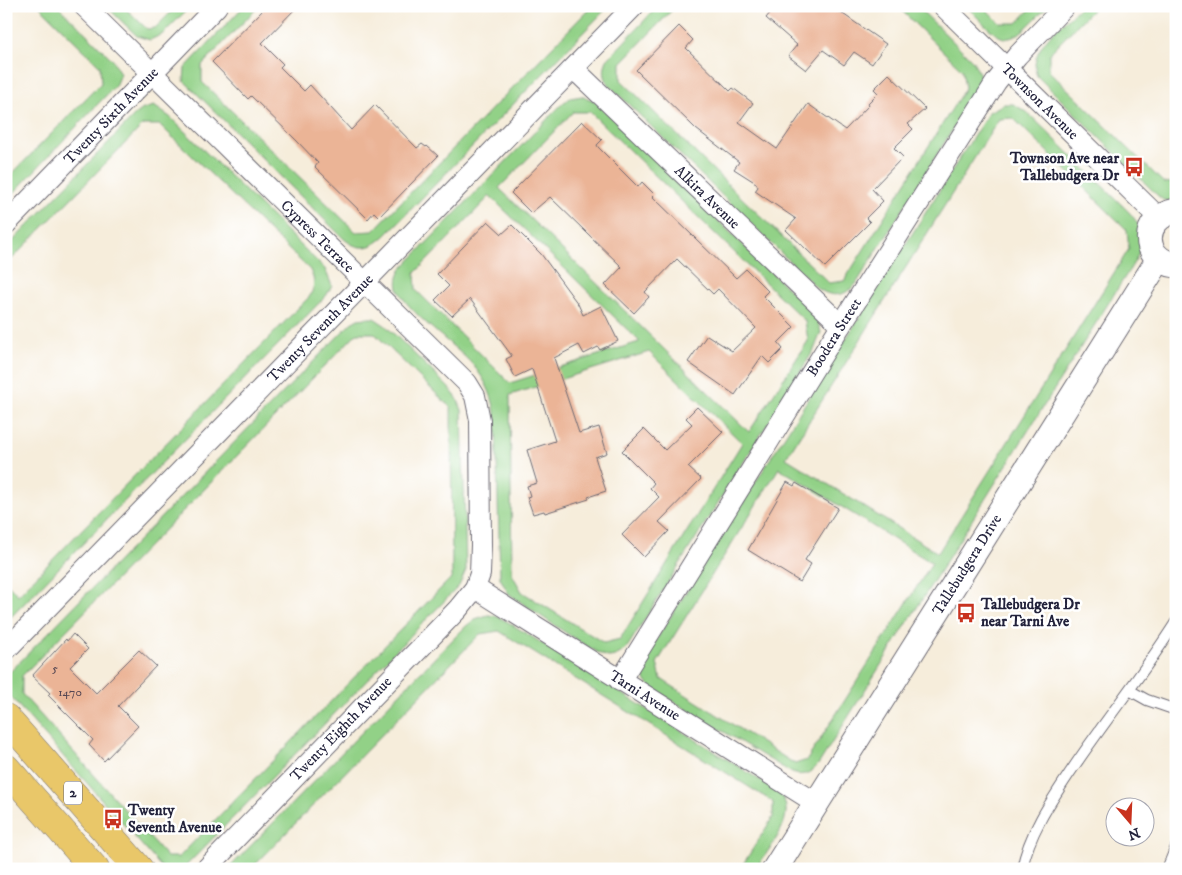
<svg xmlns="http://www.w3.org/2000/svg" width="1182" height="875" font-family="'IM FELL DW Pica',serif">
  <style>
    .green { fill: #92d187; stroke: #5a7a61; fill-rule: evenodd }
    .building { fill: #ebb496 }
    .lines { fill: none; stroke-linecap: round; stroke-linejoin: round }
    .service-casing { stroke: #6c6973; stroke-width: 12 }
    .minor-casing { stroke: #6c6973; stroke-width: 22 }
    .tertiary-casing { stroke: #6c6973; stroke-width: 27 }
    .trunk-casing { stroke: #6c6973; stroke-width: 29 }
    .service { stroke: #fff; stroke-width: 10 }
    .minor { stroke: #fff; stroke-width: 20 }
    .tertiary { stroke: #fff; stroke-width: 25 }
    .trunk { stroke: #e9c769; stroke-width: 28 }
    .labels { text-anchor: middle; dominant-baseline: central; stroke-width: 5; stroke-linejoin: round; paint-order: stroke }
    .number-label { font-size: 12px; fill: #544652 }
    .shield { fill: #fff; stroke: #646476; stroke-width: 1 }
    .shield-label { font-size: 14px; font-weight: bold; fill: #22223b }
    .street-label { font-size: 15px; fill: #22223b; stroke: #fff }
    .poi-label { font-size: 15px; font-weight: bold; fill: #22223b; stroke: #fff; text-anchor: start }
  </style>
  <rect width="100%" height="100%" fill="#fff"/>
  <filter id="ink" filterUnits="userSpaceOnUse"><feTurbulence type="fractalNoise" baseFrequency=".02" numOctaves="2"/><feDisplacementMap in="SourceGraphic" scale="10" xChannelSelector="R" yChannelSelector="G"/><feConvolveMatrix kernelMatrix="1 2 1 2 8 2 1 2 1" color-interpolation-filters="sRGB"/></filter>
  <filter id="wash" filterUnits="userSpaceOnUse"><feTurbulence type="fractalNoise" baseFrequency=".0096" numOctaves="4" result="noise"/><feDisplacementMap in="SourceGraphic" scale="20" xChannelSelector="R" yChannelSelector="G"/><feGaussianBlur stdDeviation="1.12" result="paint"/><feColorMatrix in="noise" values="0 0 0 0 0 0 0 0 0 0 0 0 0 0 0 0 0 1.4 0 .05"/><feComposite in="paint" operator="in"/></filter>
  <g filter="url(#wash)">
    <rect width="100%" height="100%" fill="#f6eddb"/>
    <path class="green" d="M39,6H58L113,60L120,74L115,86L6,201V180L101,83L100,66Z
      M106,6H123L147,29L155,28L177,6H191L163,34L150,40L137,36Z
      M244,6H259L202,65V82L356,232L373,231L592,6H609L386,235C371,249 359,252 343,238L184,81L185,68Z
      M658,6H676L621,63V80L829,283L844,281L965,88L962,70L897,6H917L973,61L980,75L976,92L856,284C844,298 829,298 815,286L616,92C606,83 601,74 607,60Z
      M966,6H983L1000,23H1017L1033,6H1048C1005,49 1009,49 966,6Z
      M1081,6H1096L1049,54V71L1164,183L1176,182V202L1163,200L1157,195L1037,76C1026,48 1064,24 1081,6Z
      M582,96L595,101L809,309L817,320L821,332L814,350L628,646C623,652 617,657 608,657C596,655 525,605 509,594L500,578L496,423C495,400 487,381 472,364C455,345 404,310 398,288C396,280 399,273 403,267L563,103L570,98ZM573,112H590L805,321L808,341L749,432L499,188ZM490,196L639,341V342L510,383L416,290L415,273ZM649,352L742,443L620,639L604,643L522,592L512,574L510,395Z
      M1004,104H1013L1027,112L1128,211C1153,237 1139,255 1123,280L818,765C811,773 803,777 792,773L653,689C643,680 640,672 644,659L989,112ZM1013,118L1127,230L1129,249L938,553L786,458L999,119ZM779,468L932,563L807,760L795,764L661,679L657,663Z
      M154,106L170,117L325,269L332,286L326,296L6,622V582L18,595L310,296C315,286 315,280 310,270L160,125H143L6,265V248L135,115L143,109Z
      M366,318H374L386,326L449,388L457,398L462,410L466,570L459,586L186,866L183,869H163L9,695L6,691L8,674L351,323L358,319ZM357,333H374L451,408L452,577L179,857H167L22,694V676Z
      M488,615L496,616L508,622L779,792C800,816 769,847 756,869H740L773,817V802L499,631L480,634L251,869H228L465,627L475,619Z"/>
    <g id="blocks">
      <path class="building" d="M267,6H298L262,43L283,64L280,67L304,91L310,85L351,130L375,105L417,148L422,144L426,147L427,146L438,156L379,217L374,212L368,219L315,167L318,163L296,140L251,96L248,99L212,62Z
        M776,6H845L840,12L886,44L872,64L854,52L844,65L823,50L806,70L788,56L797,45L766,18Z
        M679,26L693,40L686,48L730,91L733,88L753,103L739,122L777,149L808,104L845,130L869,105L868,103L878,93L874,89L889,74L925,109L908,124L913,129L894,148L903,157L872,189L883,201L866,218L870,222L825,267L786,230L796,219L755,191L758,187L756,183L734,169L739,162L696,129L636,70Z
        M582,121L602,140L597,145L598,147L638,187L642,182L654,194L652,196L736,278L746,269L768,291L763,296L794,327L778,343L783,349L769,363L762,356L735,395L688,362L707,335L732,351L756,328L718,289L713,294L677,259L645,292L649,297L634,313L605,285L622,267L550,197L531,213L511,193Z
        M488,221L502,234L512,225L541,254L578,304L583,315L601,306L618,341L600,350L598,347L584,354L579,345L554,358L579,433L599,427L607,453L595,457L606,491L588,497L589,499L545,513L544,511L533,514L527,497L530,496L527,486L537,483L527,450L555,441L532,369L515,377L506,359L512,356L470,299L452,316L435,300L449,286L437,274Z
        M697,407L723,432L688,467L701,479L659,522L669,531L644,557L622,535L659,497L650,488L654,483L622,451L644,429L665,450L692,424L686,418Z
        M787,482L794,486L796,483L838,508L805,560L811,564L800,582L748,550Z
        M73,634L88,649L70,667L96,693L139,650L156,666L118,706L138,726L104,761L89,745L93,740L48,695L50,693L32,676L66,639L67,641Z"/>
    </g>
  </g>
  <g filter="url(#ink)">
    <use href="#blocks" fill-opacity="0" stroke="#6c6973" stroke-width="1"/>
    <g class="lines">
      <defs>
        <path id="service" d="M1129,690L1147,700L1176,710
          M1022,869C1029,833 1051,801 1071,771C1105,720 1144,673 1176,622
          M1167,869L1176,847"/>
        <g id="minor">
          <path id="s1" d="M84,6L467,383L475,396L480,420L481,545L480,574L475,588L458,609L206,869"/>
          <path id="s2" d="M943,6L1158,217"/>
          <path id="s3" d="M574,69L841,325"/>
          <path id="s4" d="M6,224L217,6"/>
          <path id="s5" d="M475,588L816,803"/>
          <path id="s6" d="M6,650L634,6"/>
          <path id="s7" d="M620,681L841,325L996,82L1017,56L1065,6"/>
        </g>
        <g id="tertiary">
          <path d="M1176,211C1141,217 1140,260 1176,265"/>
          <path id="s8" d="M775,869L1159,259"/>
        </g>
        <path id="trunk" d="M6,718L139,869
          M6,768L95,869"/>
      </defs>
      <use href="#service" class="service-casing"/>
      <use href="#minor" class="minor-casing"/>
      <use href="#tertiary" class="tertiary-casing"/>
      <use href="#trunk" class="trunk-casing"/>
      <use href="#service" class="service"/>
      <use href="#minor" class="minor"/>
      <use href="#tertiary" class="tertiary"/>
      <use href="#trunk" class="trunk"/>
    </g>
  </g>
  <defs>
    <symbol id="bus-bare" viewBox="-9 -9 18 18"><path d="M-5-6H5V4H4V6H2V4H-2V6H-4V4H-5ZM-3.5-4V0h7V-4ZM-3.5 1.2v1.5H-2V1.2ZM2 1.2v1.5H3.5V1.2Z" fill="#c8321e" stroke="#fff" stroke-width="2.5" paint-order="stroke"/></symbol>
  </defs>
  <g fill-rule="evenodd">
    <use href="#bus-bare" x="1120" y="153" width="28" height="28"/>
    <use href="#bus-bare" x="952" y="599" width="28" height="28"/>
    <use href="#bus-bare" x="99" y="805" width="28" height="28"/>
  </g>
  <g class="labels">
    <g class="number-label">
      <text x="55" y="668">5</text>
      <text x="70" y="692">1470</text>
    </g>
    <rect class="shield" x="64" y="781.5" width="18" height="23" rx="4"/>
    <g class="shield-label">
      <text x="73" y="793">2</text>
    </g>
    <g class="street-label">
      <text stroke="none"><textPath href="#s2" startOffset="136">Townson Avenue</textPath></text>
      <text stroke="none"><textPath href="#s4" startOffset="151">Twenty Sixth Avenue</textPath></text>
      <text stroke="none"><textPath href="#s3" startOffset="185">Alkira Avenue</textPath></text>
      <text stroke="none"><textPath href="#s1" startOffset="328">Cypress Terrace</textPath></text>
      <text stroke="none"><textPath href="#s6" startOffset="450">Twenty Seventh Avenue</textPath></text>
      <text stroke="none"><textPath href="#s7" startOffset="405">Boodera Street</textPath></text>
      <text stroke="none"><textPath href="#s8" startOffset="360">Tallebudgera Drive</textPath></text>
      <text stroke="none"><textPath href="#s5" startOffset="201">Tarni Avenue</textPath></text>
      <text transform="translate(341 729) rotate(-46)">Twenty Eighth Avenue</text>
    </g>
    <g class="poi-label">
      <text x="1119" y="158" text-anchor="end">Townson Ave near<tspan x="1119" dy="17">Tallebudgera Dr</tspan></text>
      <text x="981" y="604">Tallebudgera Dr<tspan x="981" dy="17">near Tarni Ave</tspan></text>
      <text x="128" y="810">Twenty<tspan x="128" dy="17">Seventh Avenue</tspan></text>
    </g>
  </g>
  <rect width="1182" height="875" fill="none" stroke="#fff" stroke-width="25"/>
  <g transform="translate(1130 822) rotate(161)"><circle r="24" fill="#ffffff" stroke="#a7a7b1"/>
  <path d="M0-4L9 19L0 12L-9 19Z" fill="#c8321e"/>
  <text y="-8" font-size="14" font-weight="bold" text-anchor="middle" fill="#22223b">N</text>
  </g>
</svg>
